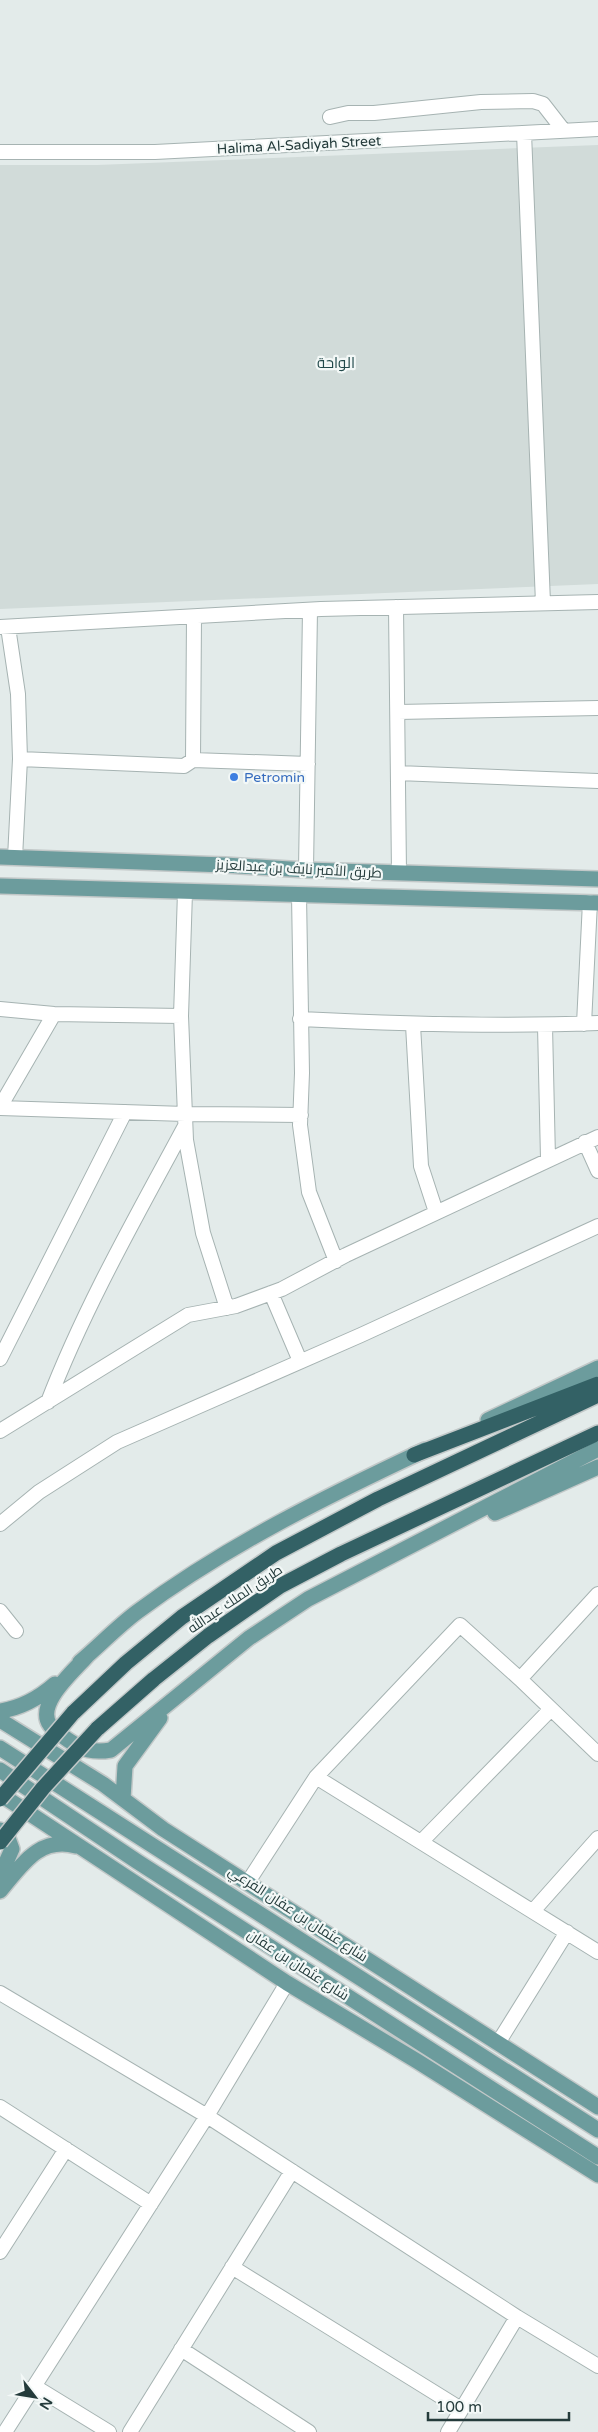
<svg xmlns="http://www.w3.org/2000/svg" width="598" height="2432" font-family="'Varela Round',Cairo,sans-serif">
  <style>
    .built { fill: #d1dbd9 }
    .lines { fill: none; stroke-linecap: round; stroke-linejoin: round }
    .minor-casing { stroke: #a6b3b2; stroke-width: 16 }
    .major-casing { stroke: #c2c8c8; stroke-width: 18 }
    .highway-casing { stroke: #c2c8c8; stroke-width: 18 }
    .minor { stroke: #fff; stroke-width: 14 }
    .major { stroke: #6c9c9d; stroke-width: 15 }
    .highway { stroke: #336165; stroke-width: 15 }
    .highway-bridge-casing { stroke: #c2c8c8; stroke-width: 18; stroke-linecap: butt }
    .highway-bridge { stroke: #336165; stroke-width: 15 }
    .shop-dot { fill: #3f7fe0; stroke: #f3f8f7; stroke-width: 2 }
    .labels { text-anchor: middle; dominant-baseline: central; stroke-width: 4.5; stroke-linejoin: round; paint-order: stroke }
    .street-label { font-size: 14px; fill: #243b3b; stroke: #f3f8f7 }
    .shop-label { font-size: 14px; fill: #366cbe; stroke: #f3f8f7; text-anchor: start }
    .neighbourhood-label { font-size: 15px; fill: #224a4b; stroke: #f3f8f7 }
  </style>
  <rect width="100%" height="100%" fill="#e3ebea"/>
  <path class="built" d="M598,145V584L0,609V165H97Z"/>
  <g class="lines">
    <defs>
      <path id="minor" d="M330,117L348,113H374L481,102L533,101L543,104L564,131
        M524,133L543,603
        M0,152H155L598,129
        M396,607L399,873
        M0,627L321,609L598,602
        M8,627L18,694L20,759L15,858
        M398,712L598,708
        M20,759L184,766L193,760L308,764
        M193,760L194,617
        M398,773L598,781
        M306,870L310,610
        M185,892L181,1016L186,1140L203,1233L227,1308
        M299,895L302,1073L300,1125L309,1192L336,1261
        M0,1009L54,1014L181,1016
        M300,1019C399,1024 498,1027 598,1023
        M584,1024L590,902
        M413,1025L421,1166L436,1212
        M545,1026L548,1159
        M0,1107L54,1014
        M0,1108L185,1114L301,1115
        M585,1142L598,1171
        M271,1293L300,1361
        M0,1359L125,1112
        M48,1402C85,1306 136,1217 185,1126
        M0,1431L188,1315L236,1306L282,1289L346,1255L598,1137
        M0,1524L39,1492L117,1442L361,1335L598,1226
        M0,1611L16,1631
        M520,1679L598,1594
        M316,1777L598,1952
        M421,1842L551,1709
        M248,1882L316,1777L460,1625L520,1679L598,1754
        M533,1911L598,1838
        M0,1993L207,2116L517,2317L598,2366
        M498,2043L567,1932
        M0,2107L151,2204
        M0,2252L66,2149
        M232,2267L461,2409
        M181,2349L309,2432
        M34,2386L109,2432
        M5,2432L207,2116L287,1983
        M130,2432L292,2171
        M448,2432L517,2317"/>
      <path id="major" d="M0,857L225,865L306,870L598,879
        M0,886L598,903
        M488,1420L598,1368
        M495,1513L598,1467
        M87,1656C74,1671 35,1704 50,1725C54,1731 63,1736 68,1740C83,1750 93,1753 111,1750L249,1638L308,1599L598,1449
        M80,1662C99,1646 117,1627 137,1612C226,1546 325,1497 425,1450
        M0,1711C21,1708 39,1698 55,1684
        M0,1720L103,1784L163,1829L598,2107
        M0,1748L598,2130
        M0,1770L138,1862L598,2157
        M0,1794L287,1983L417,2061L598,2175
        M123,1799L125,1766L160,1718
        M0,1830L8,1838L12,1849L0,1876
        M0,1891C22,1865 39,1836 76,1846"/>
      <path id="highway" d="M414,1455L598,1384
        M73,1713L126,1663L182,1617L276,1553L378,1499L598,1395
        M97,1729L154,1679L208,1636L280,1586L341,1554L598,1433"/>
    </defs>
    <use href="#minor" class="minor-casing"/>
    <use href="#major" class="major-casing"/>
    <use href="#highway" class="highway-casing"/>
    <use href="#minor" class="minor"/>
    <use href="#major" class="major"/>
    <use href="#highway" class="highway"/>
    <defs>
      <path id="highway-bridge" d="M0,1799L73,1713
        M0,1842L43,1788L97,1729"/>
    </defs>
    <use href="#highway-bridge" class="highway-bridge-casing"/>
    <use href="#highway-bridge" class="highway-bridge"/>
  </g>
  <circle class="shop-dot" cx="234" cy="777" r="5"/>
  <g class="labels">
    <g class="street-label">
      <text transform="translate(299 145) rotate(-3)">Halima Al-Sadiyah Street</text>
      <text transform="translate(299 869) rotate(3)">طريق الأمير نايف بن عبدالعزيز</text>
      <text transform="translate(235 1599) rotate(-34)">طريق الملك عبدالله</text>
      <text transform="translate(298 1914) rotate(33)">شارع عثمان بن عفان الفرعي</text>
      <text transform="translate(298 1965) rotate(33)">شارع عثمان بن عفان</text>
    </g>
    <g class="shop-label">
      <text x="244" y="777">Petromin</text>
    </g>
    <g class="neighbourhood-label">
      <text x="336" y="363">الواحة</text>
    </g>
  </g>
  <g transform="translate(35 2397) rotate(121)" stroke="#f3f8f7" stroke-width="4" paint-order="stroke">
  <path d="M0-4L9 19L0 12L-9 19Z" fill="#243b3b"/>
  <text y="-8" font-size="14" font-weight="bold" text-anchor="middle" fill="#243b3b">N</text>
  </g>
  <path d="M428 2412v8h141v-8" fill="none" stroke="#243b3b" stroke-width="2.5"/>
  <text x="436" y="2412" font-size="15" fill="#243b3b" stroke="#f3f8f7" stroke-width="4" paint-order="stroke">100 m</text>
</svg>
